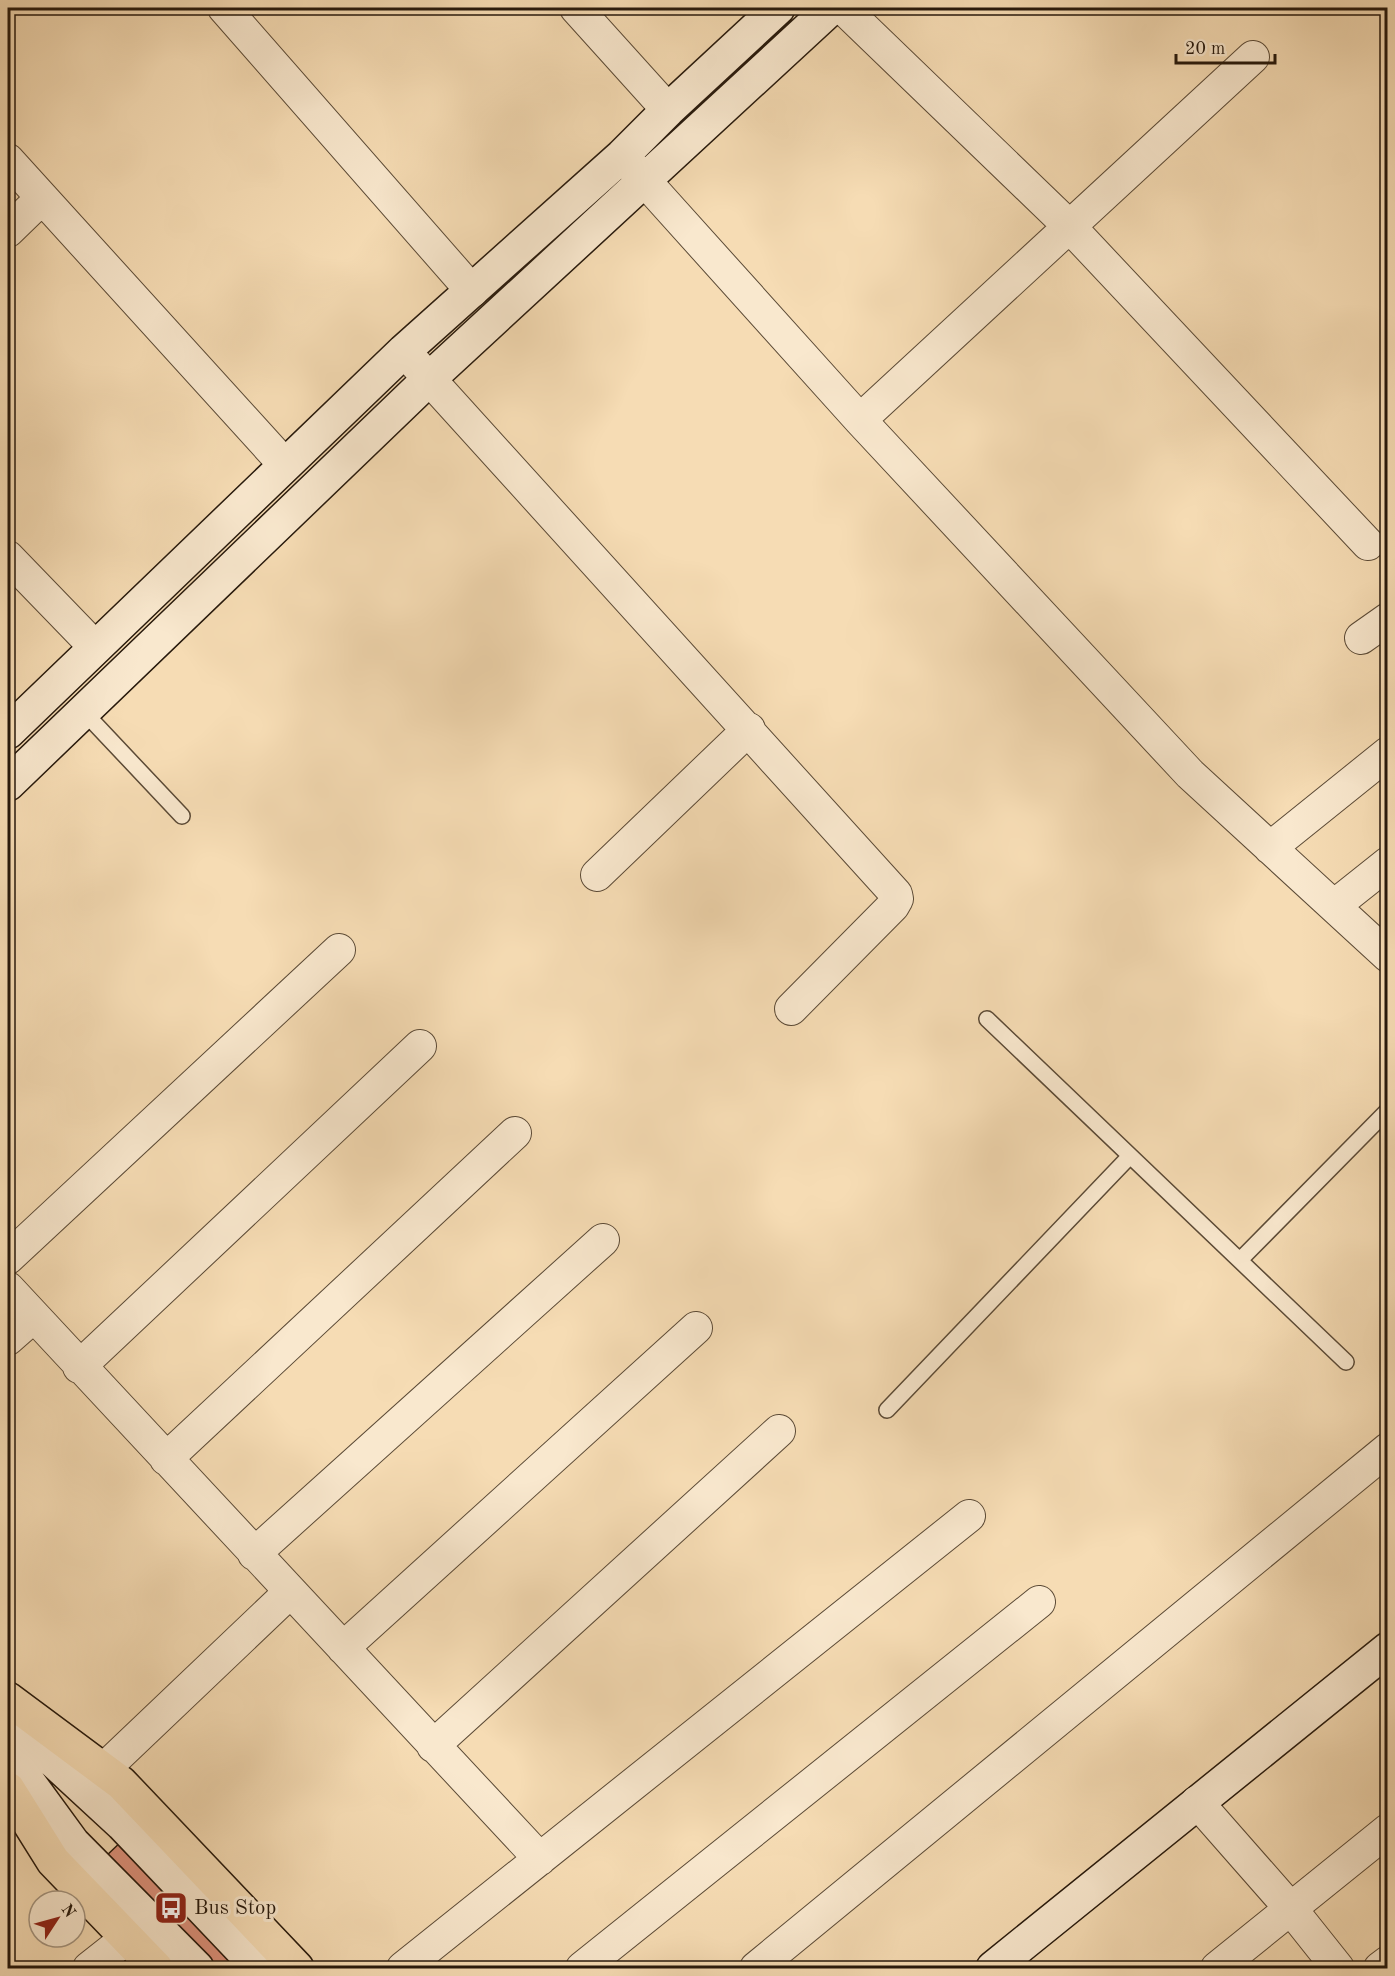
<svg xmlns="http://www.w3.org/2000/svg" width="1395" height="1976" font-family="'Old Standard TT',serif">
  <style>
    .building { fill: #de927c; stroke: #27190c; stroke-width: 1.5 }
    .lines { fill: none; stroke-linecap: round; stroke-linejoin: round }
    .lane-casing { stroke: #5b4a36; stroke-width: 18 }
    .street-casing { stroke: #5b4a36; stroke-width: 34 }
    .secondary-casing { stroke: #27190c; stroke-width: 36 }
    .primary-casing { stroke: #27190c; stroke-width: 36 }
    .lane { stroke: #f9e8ce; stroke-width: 15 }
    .street { stroke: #f9e8ce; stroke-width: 32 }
    .secondary { stroke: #f9e8ce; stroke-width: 33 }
    .primary { stroke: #f6dcb4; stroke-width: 33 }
    .labels { text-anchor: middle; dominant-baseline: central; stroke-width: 6; stroke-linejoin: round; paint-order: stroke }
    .poi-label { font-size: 21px; fill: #27190c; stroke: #f9e8ce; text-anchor: start }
  </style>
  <rect width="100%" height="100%" fill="#f6dcb4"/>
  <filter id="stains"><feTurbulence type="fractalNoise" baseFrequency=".00333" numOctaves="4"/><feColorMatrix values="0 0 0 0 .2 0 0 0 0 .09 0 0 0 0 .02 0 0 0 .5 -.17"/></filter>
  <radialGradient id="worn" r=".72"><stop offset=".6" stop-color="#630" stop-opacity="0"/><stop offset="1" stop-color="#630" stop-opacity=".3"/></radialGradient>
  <path class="building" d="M125,1838L236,1956L223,1968H208L104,1858Z"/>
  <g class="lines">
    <defs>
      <path id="lane" d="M83,711L182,816
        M987,1019L1346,1362
        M1240,1260L1388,1110
        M887,1410L1130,1156"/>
      <path id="street" d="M224,8L472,291
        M576,8L668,110
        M843,8L1069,226L1368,544
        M8,160L285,465
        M627,161L860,420L1190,774L1388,956
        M8,231L42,198
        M404,351L896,894L897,899L893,906L791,1009
        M860,420L1253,57
        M8,557L95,647
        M1361,638L1388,619
        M1270,848L1388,753
        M597,875L749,729
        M1334,906L1388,863
        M8,1258L339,950
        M8,1288L540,1859
        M8,1339L33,1317
        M79,1367L420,1046
        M166,1459L515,1133
        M254,1554L603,1240
        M343,1648L696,1328
        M433,1746L779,1431
        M103,1770L290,1592
        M1197,1802L1291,1909L1338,1968
        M89,1968L127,1938
        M403,1968L969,1516
        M582,1968L1039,1602
        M756,1968L1388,1449
        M1217,1968L1388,1830
        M1380,1968L1388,1962"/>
      <path id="secondary" d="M8,732L404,351L622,156L668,110L778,8
        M8,784L429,379L831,8
        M8,1719L122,1824L259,1968
        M8,1754L73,1843L197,1968
        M993,1968L1388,1649"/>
      <path id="primary" d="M8,1699L121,1783L297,1968
        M8,1789L53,1861L156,1968"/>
    </defs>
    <use href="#lane" class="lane-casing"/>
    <use href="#street" class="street-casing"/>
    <use href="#secondary" class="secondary-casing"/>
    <use href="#primary" class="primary-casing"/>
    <use href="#lane" class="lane"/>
    <use href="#street" class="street"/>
    <use href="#secondary" class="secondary"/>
    <use href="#primary" class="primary"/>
  </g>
  <defs>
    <symbol id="bus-square" viewBox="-11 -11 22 22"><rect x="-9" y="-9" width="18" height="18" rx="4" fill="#8f2418" stroke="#f9e8ce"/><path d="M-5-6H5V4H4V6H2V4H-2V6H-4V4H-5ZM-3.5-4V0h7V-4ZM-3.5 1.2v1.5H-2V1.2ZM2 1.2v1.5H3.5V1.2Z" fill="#fff"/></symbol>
  </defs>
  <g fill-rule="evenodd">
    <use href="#bus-square" x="152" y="1889" width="38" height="38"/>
  </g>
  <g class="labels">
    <g class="poi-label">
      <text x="194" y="1908">Bus Stop</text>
    </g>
  </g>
  <rect width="1395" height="1976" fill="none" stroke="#f6dcb4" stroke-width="30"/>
  <rect x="9" y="9" width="1377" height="1958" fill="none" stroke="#27190c" stroke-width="3"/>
  <rect x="15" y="15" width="1365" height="1946" fill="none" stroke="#27190c" stroke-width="1.5"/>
  <g transform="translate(57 1919) rotate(54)"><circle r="28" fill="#f9e8ce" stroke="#a59580" stroke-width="1.5"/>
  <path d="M0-4.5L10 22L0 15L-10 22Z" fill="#8f2418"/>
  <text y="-9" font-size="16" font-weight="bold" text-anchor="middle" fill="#27190c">N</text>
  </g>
  <path d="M1176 54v9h99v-9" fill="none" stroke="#27190c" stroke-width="3"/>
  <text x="1185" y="54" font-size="18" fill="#27190c" stroke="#f9e8ce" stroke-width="4.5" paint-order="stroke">20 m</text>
  <rect width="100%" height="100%" filter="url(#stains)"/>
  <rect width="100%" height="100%" fill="url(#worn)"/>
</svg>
